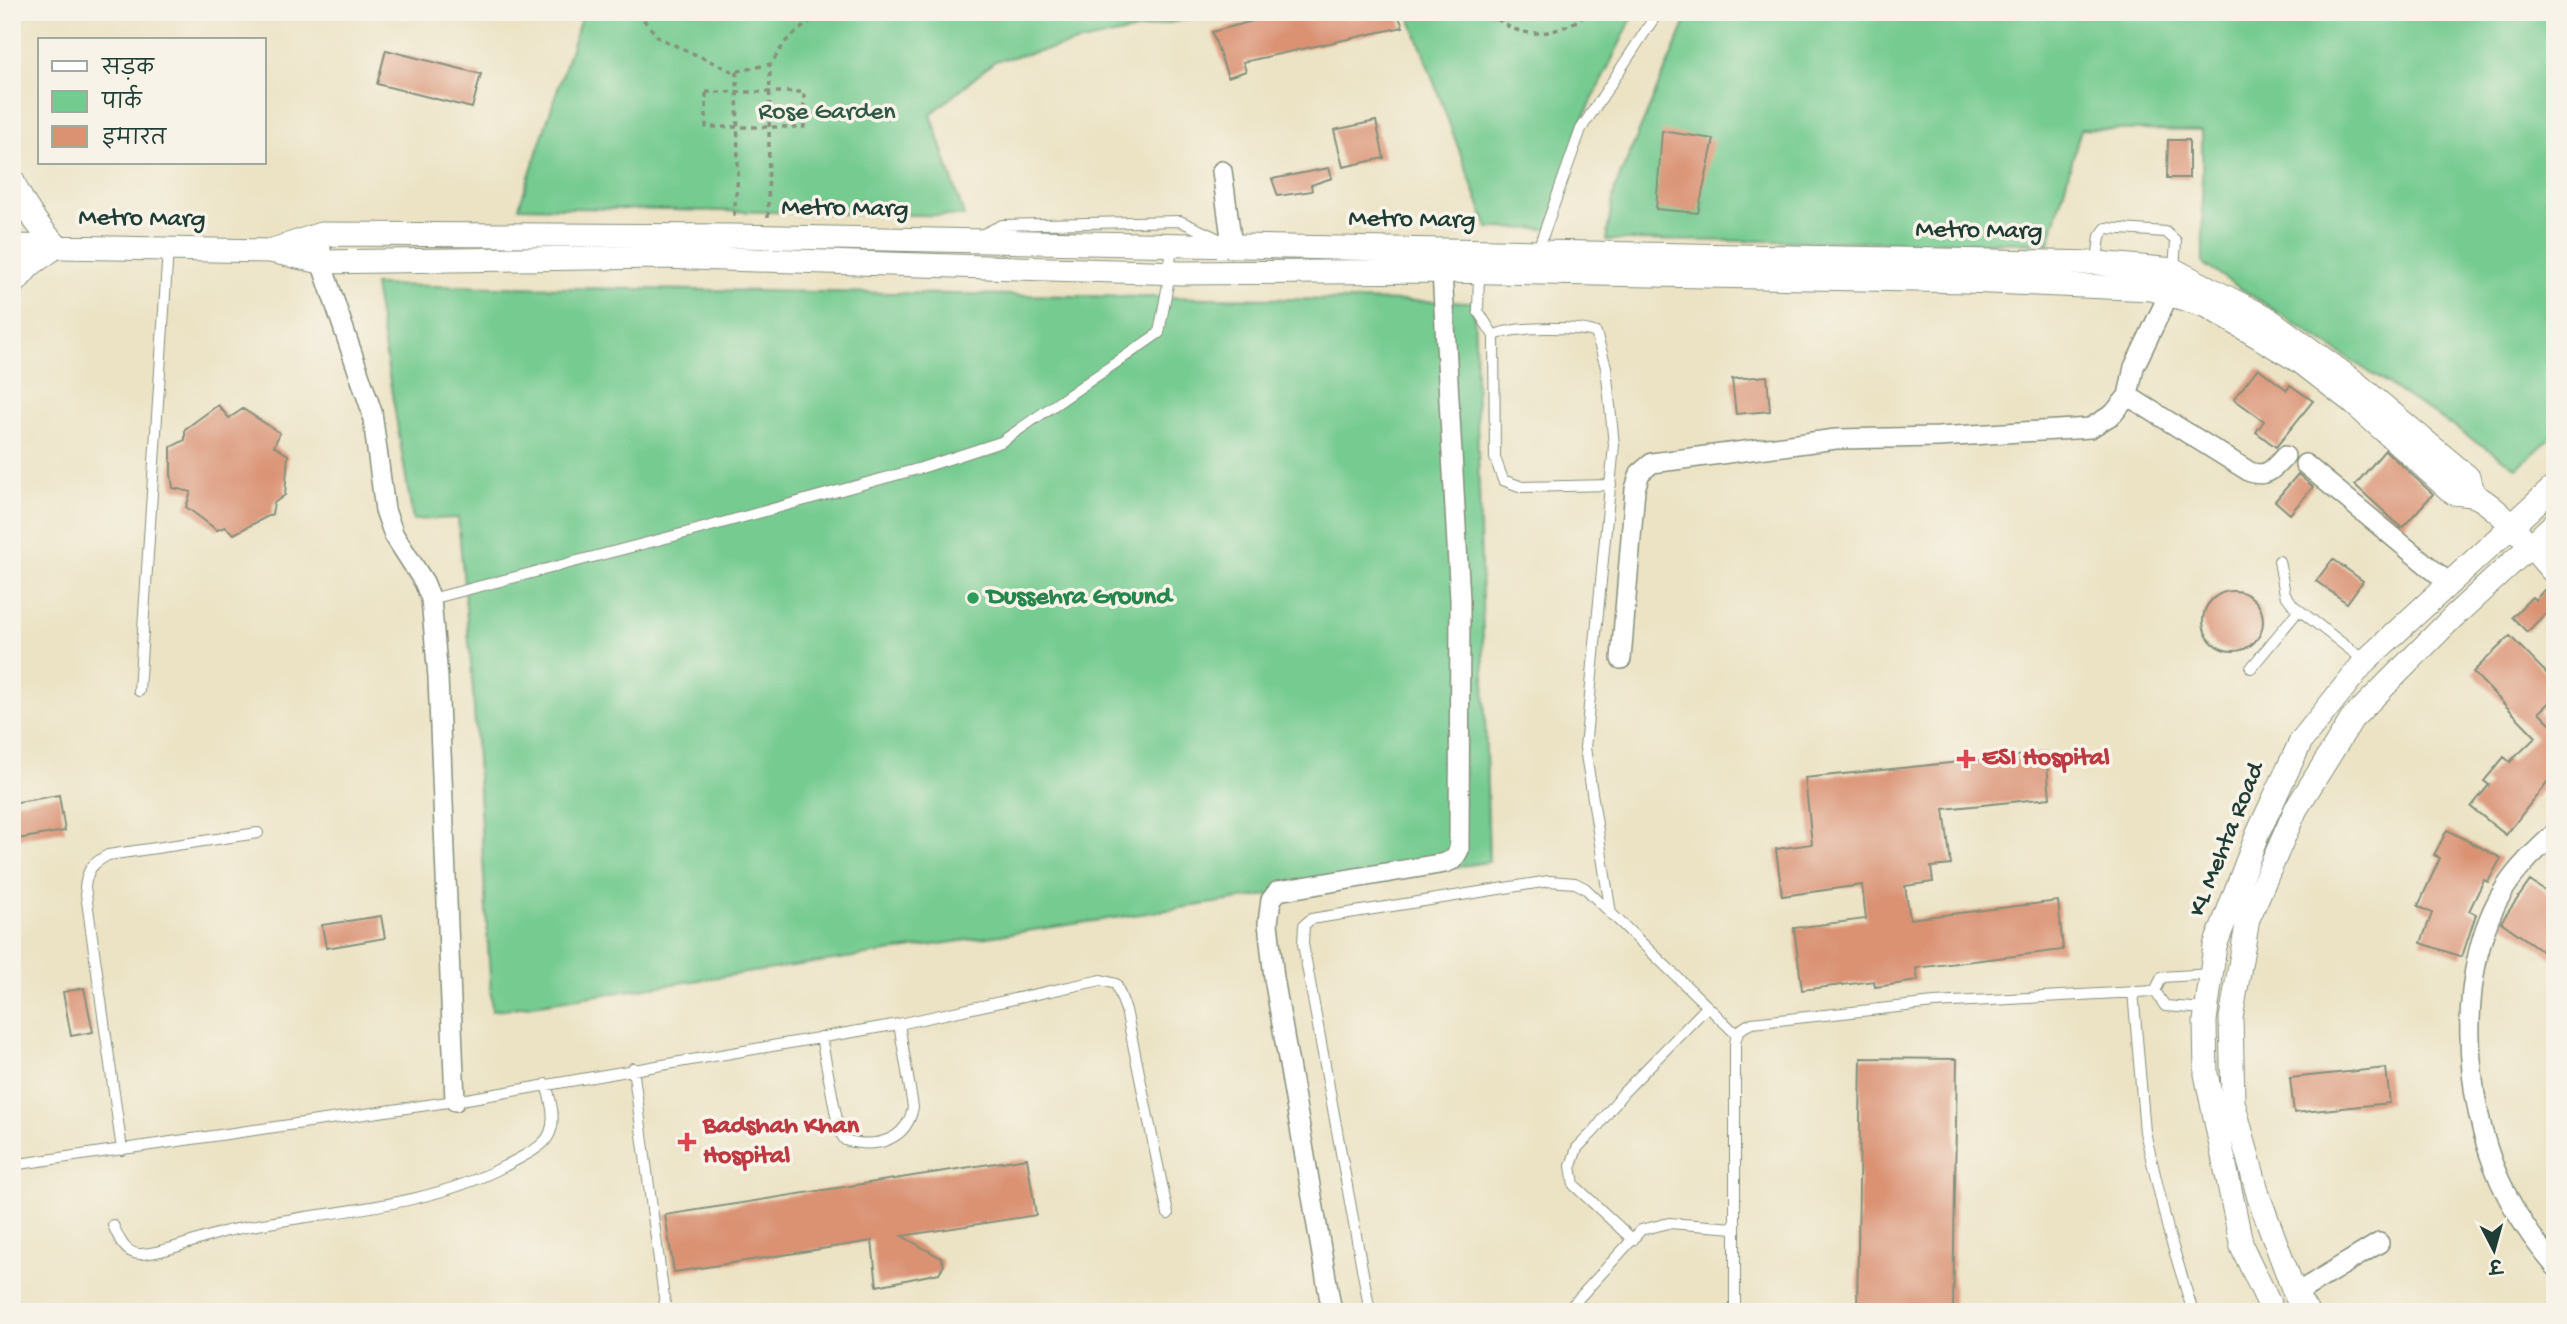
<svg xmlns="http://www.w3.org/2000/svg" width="2567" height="1324" font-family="'Gochi Hand','Playpen Sans Deva',sans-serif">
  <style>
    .green { fill: #74cb90; stroke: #4a8462; stroke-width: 2 }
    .building { fill: #da9273 }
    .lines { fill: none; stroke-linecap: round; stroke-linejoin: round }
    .service-casing { stroke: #86907c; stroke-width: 12 }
    .minor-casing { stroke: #86907c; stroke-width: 22 }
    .tertiary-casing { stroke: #86907c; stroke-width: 25 }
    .path { stroke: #86907c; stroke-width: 3.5; stroke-dasharray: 5 5; stroke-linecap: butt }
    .service { stroke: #fff; stroke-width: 10 }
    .minor { stroke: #fff; stroke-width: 19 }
    .tertiary { stroke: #fff; stroke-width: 23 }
    .leisure-dot { fill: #2e9e5b; stroke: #f7f3e8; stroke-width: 2.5 }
    .health-dot { fill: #e0444e; stroke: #f7f3e8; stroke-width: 2.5 }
    .labels { text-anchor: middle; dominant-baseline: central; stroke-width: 7; stroke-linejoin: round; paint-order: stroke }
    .park-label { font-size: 26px; fill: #305946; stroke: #f7f3e8 }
    .street-label { font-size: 26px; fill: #1f3d34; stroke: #f7f3e8 }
    .leisure-label { font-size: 26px; font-weight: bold; fill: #27864d; stroke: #f7f3e8; text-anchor: start }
    .health-label { font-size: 26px; font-weight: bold; fill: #be3a42; stroke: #f7f3e8; text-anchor: start }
  </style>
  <rect width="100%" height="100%" fill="#f7f3e8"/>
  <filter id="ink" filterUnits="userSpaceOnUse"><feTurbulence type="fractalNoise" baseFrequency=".0143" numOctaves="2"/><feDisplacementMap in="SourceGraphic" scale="14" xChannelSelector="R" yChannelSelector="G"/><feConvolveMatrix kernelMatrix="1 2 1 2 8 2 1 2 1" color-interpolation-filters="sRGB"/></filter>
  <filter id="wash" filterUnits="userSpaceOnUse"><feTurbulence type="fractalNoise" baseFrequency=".00686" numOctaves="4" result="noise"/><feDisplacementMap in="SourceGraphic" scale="28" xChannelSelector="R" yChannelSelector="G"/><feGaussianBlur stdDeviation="1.57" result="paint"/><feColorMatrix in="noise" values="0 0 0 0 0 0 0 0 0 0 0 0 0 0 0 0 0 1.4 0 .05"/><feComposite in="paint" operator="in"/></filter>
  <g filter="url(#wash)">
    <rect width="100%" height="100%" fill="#ece3c5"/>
    <path class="green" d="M583,12H1219L995,61L931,114L964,216L519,207Z
      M1408,12H1635L1582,121L1554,229L1488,228Z
      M1690,12H2555V434L2517,468L2203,264L2202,131L2081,129L2049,243L1606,240L1615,188Z
      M374,285L1474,302L1489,862L492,1011L472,676L458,518L413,520Z"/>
    <g id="blocks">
      <path class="building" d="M1286,12H1397L1403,27L1243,62L1246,71L1228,77L1212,32Z
        M386,50L481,74L472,108L377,84Z
        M1376,121L1384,158L1343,167L1334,130Z
        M1662,131L1714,139L1698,213L1656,209Z
        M2168,140H2189V178H2167Z
        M1329,168L1332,178L1311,185L1312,191L1278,196L1272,179Z
        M2258,368L2287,390L2290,385L2313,401L2276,447L2256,432L2264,421L2234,399Z
        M1767,376L1770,411L1736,414L1732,379Z
        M218,405L229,418L243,409L280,433L274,446L288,455L285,495L274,503L272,514L234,534L225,527L217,530L186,507L191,492L173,488L171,474V447L185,440V429Z
        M2385,450L2433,494L2402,528L2355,485Z
        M2298,474L2313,487L2290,514L2275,501Z
        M2333,559L2363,581L2347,603L2316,581Z
        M2545,589L2555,599V604L2527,632L2512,617L2532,597L2535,600Z
        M2203 621a30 30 0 1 1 60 0a30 30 0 1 1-60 0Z
        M2510,636L2555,682V697L2539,712L2555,728V772L2506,835L2471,807L2489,785L2484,781L2504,757L2510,762L2536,737L2473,672Z
        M2046,753L2050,798L1944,809L1951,865L1931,867L1933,882L1905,886L1910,919L2058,901L2063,950L1916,968L1918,981L1875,987L1874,981L1802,990L1794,928L1866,919L1862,885L1782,896L1776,849L1812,844L1805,778Z
        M59,795L65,831L17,839L12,803Z
        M2447,830L2501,858L2488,882L2484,880L2469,911L2476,914L2462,957L2421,943L2432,913L2418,906L2440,858L2434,855Z
        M2530,881L2555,898V960L2501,922Z
        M381,916L385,938L326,948L322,925Z
        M84,988L93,1032L71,1036L63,992Z
        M1861,1058L1957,1059L1953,1312H1857Z
        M2386,1068L2390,1103L2294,1113L2290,1078Z
        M1027,1158L1036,1215L902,1236L941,1258L944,1265L939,1273L877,1286L872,1241L674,1272L665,1215Z"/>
    </g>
  </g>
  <g filter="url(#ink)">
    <use href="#blocks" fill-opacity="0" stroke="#86907c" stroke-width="2"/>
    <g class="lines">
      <defs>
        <path id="service" d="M981,235L1002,225L1180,221L1219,239
          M1537,252L1581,129L1658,12
          M2097,262L2100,236L2106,228L2166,232L2176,241L2174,270
          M1479,272L1478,311L1494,336L1495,458L1503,480L1522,487L1611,485
          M1494,336C1507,326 1581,326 1596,333L1606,367L1614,445L1585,748L1611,914
          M2279,561L2285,594L2294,606L2365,661
          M431,599L689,532L921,468L1001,442L1159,333L1170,273L1171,246
          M2251,668L2298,611
          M139,691L168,249
          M2133,991L2145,1132L2169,1234L2193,1312
          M2155,991L2162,977L2211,974
          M2155,991L2165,1006L2206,1009
          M821,1037L839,1131L845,1140C875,1149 907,1141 913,1107L899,1024
          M633,1068L666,1312
          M122,1150L85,887C87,869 93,863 108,855L258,833
          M12,1165L455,1101L899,1024L1101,980L1116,984L1126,1010L1168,1214
          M113,1225C118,1236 124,1254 140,1254C162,1254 203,1237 227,1231C320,1210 419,1211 505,1166C517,1159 532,1153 542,1144C559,1129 552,1104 546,1084
          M1633,1240L1574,1185L1571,1166L1577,1148L1595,1130L1623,1093L1707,1007
          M1569,1309L1641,1230L1669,1223L1734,1228
          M1370,1312L1303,944L1304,925L1311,919L1549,881L1575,883L1585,888L1736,1034
          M1735,1312V1045C1736,1033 1740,1028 1752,1023L1934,1003L2155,991"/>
        <path id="minor" d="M1222,171L1232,245
          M321,234V262L372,412L385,510L394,535L424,582L431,599L438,677L455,1101
          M2128,396L2250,472C2267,478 2273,469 2285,456
          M2305,464L2450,584
          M1621,659L1635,489L1640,473L1652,463L1836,439L1938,437L2090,428L2113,414L2128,396L2134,367L2170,292L2172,281
          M2555,833C2537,850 2518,867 2505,888C2455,965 2463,1100 2500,1181C2514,1212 2533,1240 2555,1266
          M2295,1294L2379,1243
          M1332,1312L1274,978L1268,923L1271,900L1278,891L1445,863L1454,859L1459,850L1460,600L1442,271"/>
        <path id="tertiary" d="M12,179C23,206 37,226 57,246L30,265L12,286
          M12,246L270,251L321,262L661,257L1181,273L1442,271L1967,281L2152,289L2207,306L2302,363L2351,401L2453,493C2460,494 2469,494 2475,496C2500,507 2536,553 2555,574
          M270,251L321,234L732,236L2097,263L2174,270L2267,318L2355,382L2468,477L2475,496
          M2273,1312L2242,1247L2206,1074L2205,1021L2215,946L2258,833L2301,741L2365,661L2555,486
          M2307,1312L2295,1294L2259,1198L2233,1102L2231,1018L2248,919L2296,809L2352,719L2453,617L2555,523"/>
      </defs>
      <use href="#service" class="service-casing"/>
      <use href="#minor" class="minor-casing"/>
      <use href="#tertiary" class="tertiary-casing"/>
      <path class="path" d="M637,12L659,38L734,72L771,64L786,41L821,12
        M1490,12C1519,43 1557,37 1590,12
        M706,92H804V127H706Z
        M734,216L738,175L737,71
        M768,217L770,65"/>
      <use href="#service" class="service"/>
      <use href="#minor" class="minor"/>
      <use href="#tertiary" class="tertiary"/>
    </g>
  </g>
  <circle class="leisure-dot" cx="973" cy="598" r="7"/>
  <g class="health-dot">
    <path d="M1962.5 748.5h7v7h7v7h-7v7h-7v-7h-7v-7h7z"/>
    <path d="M683.5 1131.5h7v7h7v7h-7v7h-7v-7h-7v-7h7z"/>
  </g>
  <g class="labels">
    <g class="park-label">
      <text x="827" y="113">Rose Garden</text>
    </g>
    <g class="street-label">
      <text transform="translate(845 210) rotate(1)">Metro Marg</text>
      <text transform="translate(142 220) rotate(1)">Metro Marg</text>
      <text transform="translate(1412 221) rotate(1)">Metro Marg</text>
      <text transform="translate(1979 232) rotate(1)">Metro Marg</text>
      <text transform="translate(2228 840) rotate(-68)">KL Mehta Road</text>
    </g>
    <g class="leisure-label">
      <text x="987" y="598">Dussehra Ground</text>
    </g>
    <g class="health-label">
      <text x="1982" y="759">ESI Hospital</text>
      <text x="703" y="1127">Badshah Khan<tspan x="703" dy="30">Hospital</tspan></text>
    </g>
  </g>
  <rect width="2567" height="1324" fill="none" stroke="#f7f3e8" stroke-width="42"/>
  <rect x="38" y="38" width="228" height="126" fill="#f7f3e8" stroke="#a1aaa0" stroke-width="2"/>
  <rect x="52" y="61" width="35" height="10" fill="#ffffff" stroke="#a1aaa0" stroke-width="2"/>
  <text x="102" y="74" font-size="21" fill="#1f3d34">सड़क</text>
  <rect x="52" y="91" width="35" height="21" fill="#74cb90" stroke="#a1aaa0" stroke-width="2"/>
  <text x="102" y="108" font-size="21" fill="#1f3d34">पार्क</text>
  <rect x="52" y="126" width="35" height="21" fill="#da9273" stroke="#a1aaa0" stroke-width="2"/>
  <text x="102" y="144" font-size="21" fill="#1f3d34">इमारत</text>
  <g transform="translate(2494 1250) rotate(174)" stroke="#f7f3e8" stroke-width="5" paint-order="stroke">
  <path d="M0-5L12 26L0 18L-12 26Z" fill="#1f3d34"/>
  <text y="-10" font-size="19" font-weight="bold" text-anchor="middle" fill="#1f3d34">उ</text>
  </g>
</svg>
